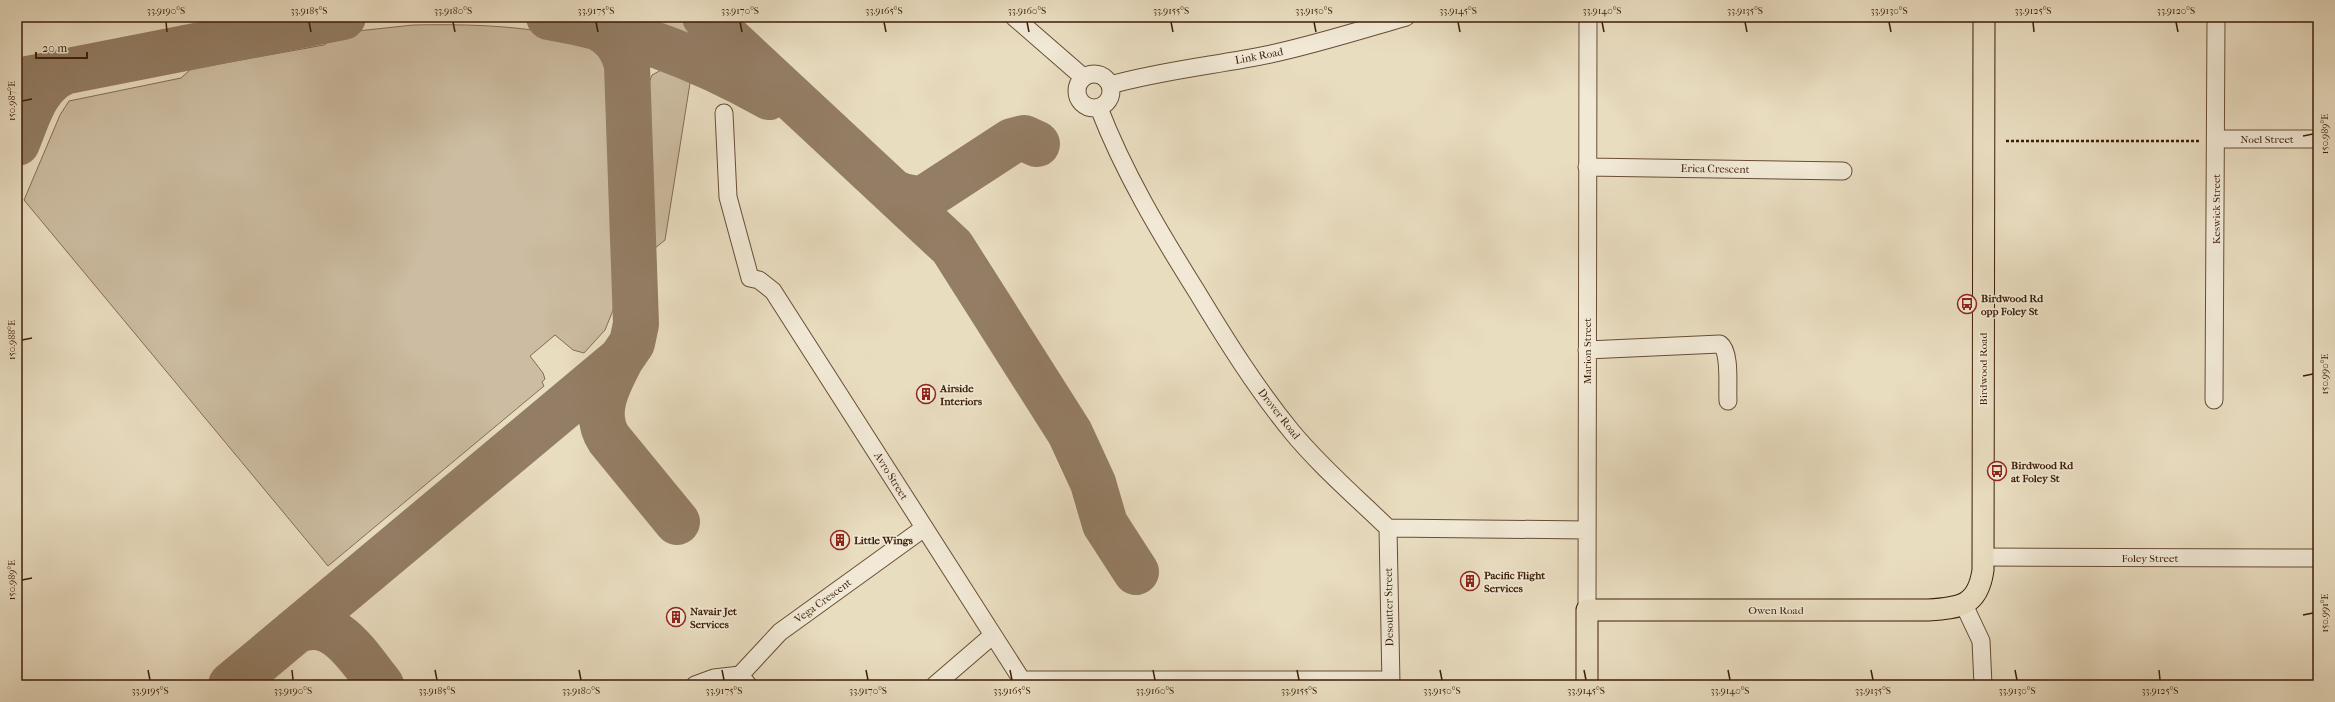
<svg xmlns="http://www.w3.org/2000/svg" width="2335" height="702" font-family="'IM FELL French Canon',serif">
  <style>
    .green { fill: #ccbca1; stroke: #846c54 }
    .lines { fill: none; stroke-linecap: round; stroke-linejoin: round }
    .taxiway { stroke: #937d64; stroke-width: 46 }
    .minor-casing { stroke: #684d35; stroke-width: 19 }
    .major-casing { stroke: #3d1d07; stroke-width: 23 }
    .path { stroke: #3d1d07; stroke-width: 2.5; stroke-dasharray: 3 2; stroke-linecap: butt }
    .minor { stroke: #f1e9d6; stroke-width: 17 }
    .major { stroke: #e9ddc0; stroke-width: 21 }
    .ticks { fill: none; stroke: #3d1d07; stroke-width: 1.5 }
    .labels { text-anchor: middle; dominant-baseline: central; stroke-width: 3; stroke-linejoin: round; paint-order: stroke }
    .street-label { font-size: 11px; fill: #3d1d07; stroke: #f1e9d6 }
    .poi-label { font-size: 11px; font-weight: bold; fill: #3d1d07; stroke: #f1e9d6; text-anchor: start }
    .neatline { fill: none; stroke: #3d1d07; stroke-width: 1.5 }
    .ticks-label { font-size: 10px; text-anchor: middle; fill: #3d1d07 }
  </style>
  <rect width="100%" height="100%" fill="#e9ddc0"/>
  <filter id="stains"><feTurbulence type="fractalNoise" baseFrequency=".005" numOctaves="4"/><feColorMatrix values="0 0 0 0 .2 0 0 0 0 .09 0 0 0 0 .02 0 0 0 .5 -.17"/></filter>
  <radialGradient id="worn" r=".72"><stop offset=".6" stop-color="#630" stop-opacity="0"/><stop offset="1" stop-color="#630" stop-opacity=".3"/></radialGradient>
  <path class="green" d="M619,17H681L699,33V35L682,37Z
    M413,25C461,24 510,25 557,34C569,36 582,38 592,44C602,50 605,59 608,70L616,303L605,330L584,353L573,350L555,335L530,356L543,373L545,379L542,382L544,386L328,566L24,200L60,115L69,101L181,78L191,69L324,45L339,33Z
    M665,68C676,68 691,69 690,83L665,240L654,249L651,246L646,90L652,75Z"/>
  <g class="lines">
    <path class="taxiway" d="M549,17C627,30 700,58 769,97
      M705,17L952,247L1070,433L1093,483L1105,524L1136,572
      M17,81L343,17
      M17,143C28,116 36,84 64,72
      M893,192C904,198 914,200 926,197L1012,141L1024,138L1037,144
      M621,359C608,384 592,413 609,439L677,522
      M294,632C334,611 360,660 381,685
      M231,685L621,359L632,343L636,324L627,66C623,47 613,34 596,27"/>
    <defs>
      <path id="minor" d="M1014,17L1083,77
        M1077 91a17 17 0 1 1 34 0a17 17 0 1 1-34 0Z
        M1110,85C1163,70 1218,65 1271,54C1317,44 1361,30 1406,17
        M1099,108C1124,173 1160,233 1197,292C1226,340 1256,388 1292,432C1321,467 1356,497 1388,528L1587,530
        M724,113L728,197L750,278L759,280L773,291L1025,685
        M2216,139H2318
        M1587,167L1843,171
        M1587,350L1720,344C1731,352 1727,387 1728,401
        M2214,400L2216,17
        M1388,528L1391,685
        M1983,557L2318,558
        M1964,605L1981,641L1983,685
        M1587,610L1588,17
        M1022,680H1390
        M695,685L714,678L740,675
        M748,685L740,675L780,632L924,528
        M935,685L993,635"/>
      <path id="major" d="M1587,685V610H1928C1960,608 1978,606 1983,570L1984,17"/>
    </defs>
    <use href="#minor" class="minor-casing"/>
    <use href="#major" class="major-casing"/>
    <path class="path" d="M2006,141H2200"/>
    <use href="#minor" class="minor"/>
    <use href="#major" class="major"/>
  </g>
  <path class="ticks" d="M166,22L167,32M309,22L311,32M453,22L455,32M596,22L598,32M740,22L742,32M884,22L886,32M1027,22L1029,32M1171,22L1173,32M1314,22L1316,32M1458,22L1460,32M1602,22L1604,32M1745,22L1747,32M1889,22L1891,32M2033,22L2034,32M2176,22L2178,32M22,101L32,99M2303,136L2313,134M22,340L32,338M2303,376L2313,374M22,580L32,578M2303,615L2313,613M148,670L150,680M292,670L293,680M435,670L437,680M579,670L581,680M722,670L724,680M866,670L868,680M1010,670L1012,680M1153,670L1155,680M1297,670L1299,680M1440,670L1442,680M1584,670L1586,680M1728,670L1730,680M1871,670L1873,680M2015,670L2017,680M2159,670L2160,680"/>
  <defs>
    <symbol id="bus-ring" viewBox="-11 -11 22 22"><circle r="9.5" fill="#f1e9d6" stroke="#8f2418" stroke-width="1.5"/><path d="M-5-6H5V4H4V6H2V4H-2V6H-4V4H-5ZM-3.5-4V0h7V-4ZM-3.5 1.2v1.5H-2V1.2ZM2 1.2v1.5H3.5V1.2Z" fill="#8f2418"/></symbol>
    <symbol id="building-ring" viewBox="-11 -11 22 22"><circle r="9.5" fill="#f1e9d6" stroke="#8f2418" stroke-width="1.5"/><path d="M-4-6H4V6H1V3H-1V6H-4ZM-2.5-4.3h1.7v1.8h-1.7ZM.8-4.3h1.7v1.8H.8ZM-2.5-1h1.7V.8h-1.7ZM.8-1h1.7V.8H.8Z" fill="#8f2418"/></symbol>
  </defs>
  <g fill-rule="evenodd">
    <use href="#bus-ring" x="1956" y="293" width="22" height="22"/>
    <use href="#building-ring" x="915" y="383" width="22" height="22"/>
    <use href="#bus-ring" x="1986" y="460" width="22" height="22"/>
    <use href="#building-ring" x="829" y="529" width="22" height="22"/>
    <use href="#building-ring" x="1459" y="570" width="22" height="22"/>
    <use href="#building-ring" x="665" y="606" width="22" height="22"/>
  </g>
  <g class="labels">
    <g class="street-label">
      <text transform="translate(1259 56) rotate(-11)">Link Road</text>
      <text x="2267" y="139">Noel Street</text>
      <text transform="translate(1715 169) rotate(1)">Erica Crescent</text>
      <text transform="translate(2216 209) rotate(-90)">Keswick Street</text>
      <text transform="translate(1587 351) rotate(-90)">Marion Street</text>
      <text transform="translate(1983 369) rotate(-90)">Birdwood Road</text>
      <text transform="translate(1279 414) rotate(52)">Drover Road</text>
      <text transform="translate(891 476) rotate(58)">Avro Street</text>
      <text x="2150" y="558">Foley Street</text>
      <text transform="translate(823 601) rotate(-36)">Vega Crescent</text>
      <text transform="translate(1389 607) rotate(-91)">Desoutter Street</text>
      <text x="1776" y="610">Owen Road</text>
    </g>
    <g class="poi-label">
      <text x="1981" y="298">Birdwood Rd<tspan x="1981" dy="13">opp Foley St</tspan></text>
      <text x="940" y="388">Airside<tspan x="940" dy="13">Interiors</tspan></text>
      <text x="2011" y="465">Birdwood Rd<tspan x="2011" dy="13">at Foley St</tspan></text>
      <text x="854" y="540">Little Wings</text>
      <text x="1484" y="575">Pacific Flight<tspan x="1484" dy="13">Services</tspan></text>
      <text x="690" y="611">Navair Jet<tspan x="690" dy="13">Services</tspan></text>
    </g>
  </g>
  <rect width="2335" height="702" fill="none" stroke="#e9ddc0" stroke-width="44"/>
  <path d="M36 52v6h51v-6" fill="none" stroke="#3d1d07" stroke-width="2"/>
  <text x="42" y="52" font-size="12" fill="#3d1d07" stroke="#f1e9d6" stroke-width="3" paint-order="stroke">20 m</text>
  <rect x="22" y="22" width="2291" height="658" class="neatline"/>
  <g class="ticks-label">
    <text x="166" y="14">33.9190°S</text>
    <text x="309" y="14">33.9185°S</text>
    <text x="453" y="14">33.9180°S</text>
    <text x="596" y="14">33.9175°S</text>
    <text x="740" y="14">33.9170°S</text>
    <text x="884" y="14">33.9165°S</text>
    <text x="1027" y="14">33.9160°S</text>
    <text x="1171" y="14">33.9155°S</text>
    <text x="1314" y="14">33.9150°S</text>
    <text x="1458" y="14">33.9145°S</text>
    <text x="1602" y="14">33.9140°S</text>
    <text x="1745" y="14">33.9135°S</text>
    <text x="1889" y="14">33.9130°S</text>
    <text x="2033" y="14">33.9125°S</text>
    <text x="2176" y="14">33.9120°S</text>
    <text transform="translate(11 101) rotate(-90)" y="4">150.987°E</text>
    <text transform="translate(2324 134) rotate(-90)" y="4">150.989°E</text>
    <text transform="translate(11 340) rotate(-90)" y="4">150.988°E</text>
    <text transform="translate(2324 374) rotate(-90)" y="4">150.990°E</text>
    <text transform="translate(11 580) rotate(-90)" y="4">150.989°E</text>
    <text transform="translate(2324 613) rotate(-90)" y="4">150.991°E</text>
    <text x="150" y="694">33.9195°S</text>
    <text x="293" y="694">33.9190°S</text>
    <text x="437" y="694">33.9185°S</text>
    <text x="581" y="694">33.9180°S</text>
    <text x="724" y="694">33.9175°S</text>
    <text x="868" y="694">33.9170°S</text>
    <text x="1012" y="694">33.9165°S</text>
    <text x="1155" y="694">33.9160°S</text>
    <text x="1299" y="694">33.9155°S</text>
    <text x="1442" y="694">33.9150°S</text>
    <text x="1586" y="694">33.9145°S</text>
    <text x="1730" y="694">33.9140°S</text>
    <text x="1873" y="694">33.9135°S</text>
    <text x="2017" y="694">33.9130°S</text>
    <text x="2160" y="694">33.9125°S</text>
  </g>
  <rect width="100%" height="100%" filter="url(#stains)"/>
  <rect width="100%" height="100%" fill="url(#worn)"/>
</svg>
